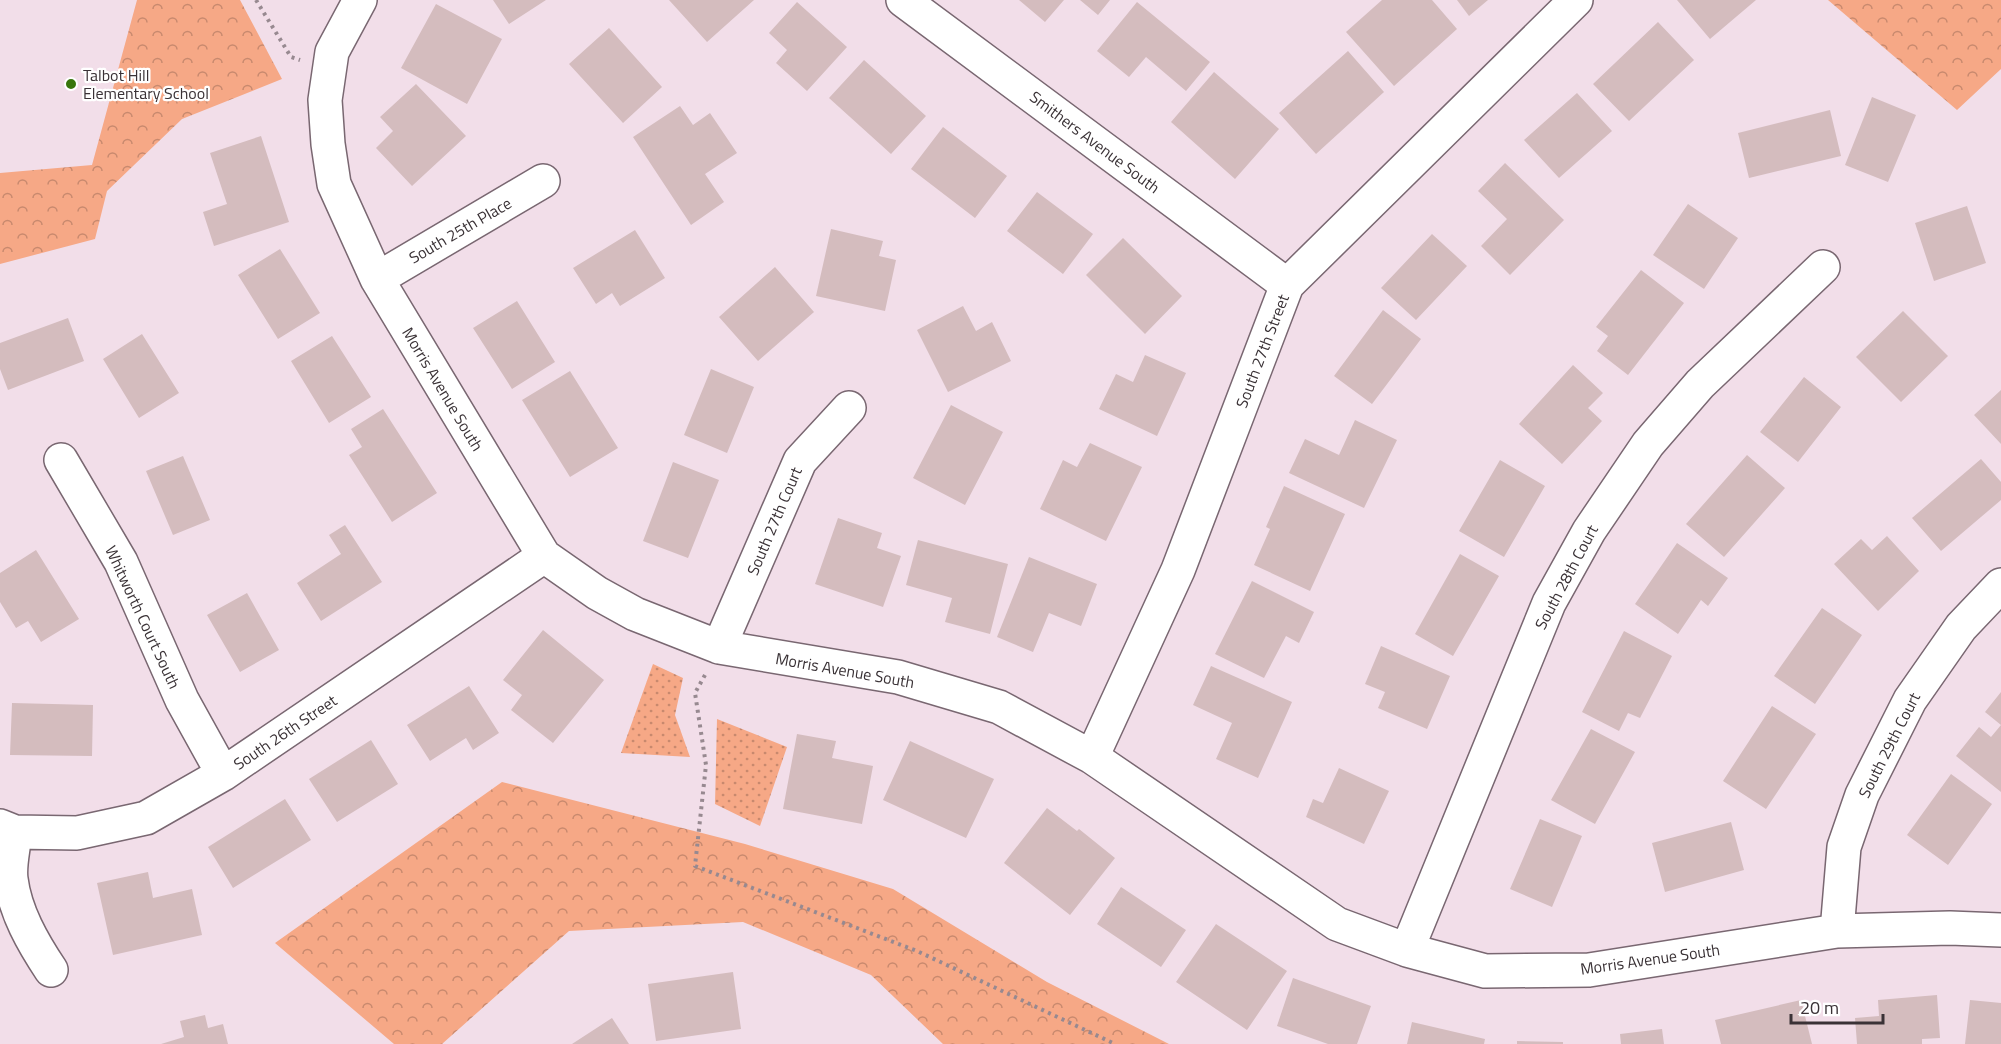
<svg xmlns="http://www.w3.org/2000/svg" width="2001" height="1044" font-family="'Titillium Web',sans-serif">
  <style>
    .grass { fill: url(#grass-dots) }
    .forest { fill: url(#forest-crowns) }
    .building { fill: #d4bcbe }
    .lines { fill: none; stroke-linecap: round; stroke-linejoin: round }
    .minor-casing { stroke: #796771; stroke-width: 36 }
    .path { stroke: #978990; stroke-width: 4; stroke-dasharray: 3 4.5; stroke-linecap: butt }
    .minor { stroke: #fff; stroke-width: 33 }
    .poi-dot { fill: #38750b; stroke: #fff; stroke-width: 2 }
    .labels { text-anchor: middle; dominant-baseline: central; stroke-width: 4.5; stroke-linejoin: round; paint-order: stroke }
    .poi-label { font-size: 16px; fill: #3a3236; stroke: #fff; text-anchor: start }
    .street-label { font-size: 16px; fill: #3a3236; stroke: #fff }
  </style>
  <defs>
    <pattern id="grass-dots" width="8" height="8" patternUnits="userSpaceOnUse" patternTransform="scale(1.5)"><rect width="8" height="8" fill="#f6a886"/><path d="M2 2h.1M6 6h.1" fill="none" stroke="#c8896e" stroke-width="1.8" stroke-linecap="round"/></pattern>
    <pattern id="forest-crowns" width="20" height="18" patternUnits="userSpaceOnUse" patternTransform="scale(1.5)"><rect width="20" height="18" fill="#f6a886"/><path d="M2 6a3 3 0 1 1 6 0M12 15a3 3 0 1 1 6 0" fill="none" stroke="#c8896e"/></pattern>
  </defs>
  <rect width="100%" height="100%" fill="#f2dee9"/>
  <path class="grass" d="M653,664L683,678L675,715L690,757L621,753Z
    M717,719L787,747L760,826L715,804Z"/>
  <path class="forest" d="M137,0H240L282,79L182,119L107,191L95,239L0,264V173L92,165Z
    M1828,0H2001V69L1957,110Z
    M502,782L745,844L893,889L1047,982L1169,1044H943L871,975L743,922L569,931L442,1044H394L275,943Z"/>
  <path class="building" d="M493,0H546L509,24Z
    M669,0H754L707,42Z
    M1019,0H1064L1045,22Z
    M1080,0H1110L1098,15Z
    M1382,0H1432L1457,29L1394,86L1346,32Z
    M1457,0H1488L1469,16Z
    M1677,0H1756L1710,39Z
    M797,2L847,47L807,91L776,63L787,50L769,33Z
    M1137,2L1210,62L1186,91L1146,57L1129,77L1097,51Z
    M436,4L502,39L467,104L401,68Z
    M1658,22L1694,60L1629,121L1593,84Z
    M609,28L662,87L623,123L569,64Z
    M1348,51L1384,92L1316,154L1279,113Z
    M864,60L926,116L891,154L829,98Z
    M1214,72L1279,129L1235,179L1171,122Z
    M416,84L466,136L412,186L376,148L393,131L380,117Z
    M1577,93L1612,131L1559,178L1524,140Z
    M1872,97L1916,115L1888,182L1845,165Z
    M680,106L693,125L710,113L737,153L705,174L724,202L691,225L633,137Z
    M1830,110L1841,156L1749,178L1738,133Z
    M943,127L1007,176L975,218L911,169Z
    M261,136L289,222L214,246L203,212L227,204L210,153Z
    M1505,163L1564,220L1510,275L1481,246L1507,219L1478,191Z
    M1037,192L1093,234L1063,274L1007,231Z
    M1688,204L1738,238L1704,289L1653,255Z
    M1967,206L1986,263L1934,281L1915,223Z
    M831,229L883,241L879,256L896,260L885,311L816,296Z
    M635,230L665,278L620,306L612,293L596,304L573,268Z
    M1432,234L1467,266L1416,320L1381,288Z
    M1123,238L1182,296L1145,334L1086,275Z
    M280,249L320,313L278,339L238,275Z
    M775,267L814,312L758,361L719,317Z
    M1641,270L1684,303L1628,375L1597,351L1608,336L1596,327Z
    M517,301L555,362L512,389L473,328Z
    M963,306L976,331L992,322L1011,361L948,392L917,330Z
    M1383,310L1421,339L1372,404L1334,376Z
    M1903,311L1948,356L1901,402L1856,357Z
    M68,318L84,361L8,390L0,369V343Z
    M142,334L179,393L139,418L103,359Z
    M332,336L371,397L329,423L291,361Z
    M1145,355L1186,373L1157,436L1099,409L1116,374L1133,382Z
    M1573,365L1603,393L1588,408L1602,421L1562,464L1519,424Z
    M711,369L754,387L727,453L684,435Z
    M570,371L618,448L570,477L522,400Z
    M1804,377L1841,407L1798,462L1760,432Z
    M2001,390V444L1974,415Z
    M951,405L1003,432L965,505L913,478Z
    M383,409L437,493L392,522L349,455L362,447L351,429Z
    M1355,420L1397,440L1364,508L1289,473L1305,439L1339,455Z
    M1090,443L1142,467L1106,541L1040,509L1063,460L1077,467Z
    M1747,455L1785,488L1724,557L1686,524Z
    M183,456L210,520L173,535L146,471Z
    M1981,459L2001,482V500L1941,551L1912,518Z
    M1500,460L1545,486L1504,557L1459,531Z
    M673,462L719,480L688,558L643,541Z
    M1284,486L1345,514L1310,591L1254,565L1270,529L1266,527Z
    M838,518L882,533L877,548L901,556L883,607L815,584Z
    M345,525L382,582L321,621L297,583L341,554L329,535Z
    M1887,536L1919,571L1878,611L1834,564L1861,539L1872,550Z
    M918,540L1008,564L990,634L945,622L952,598L906,585Z
    M1677,543L1728,578L1708,606L1701,600L1678,634L1635,604Z
    M36,550L79,619L41,642L28,621L16,628L0,602V573Z
    M1460,554L1499,576L1453,656L1415,634Z
    M1029,557L1097,584L1081,626L1049,613L1033,652L997,637Z
    M1252,581L1314,612L1299,643L1286,636L1264,678L1215,654Z
    M247,593L279,650L240,672L207,615Z
    M1822,608L1862,635L1815,704L1774,676Z
    M543,630L604,680L553,743L511,710L522,695L503,680Z
    M1624,631L1672,656L1640,718L1628,713L1619,731L1582,712Z
    M1381,646L1450,676L1427,729L1378,708L1385,692L1365,684Z
    M1211,666L1292,702L1258,778L1216,759L1232,723L1193,705Z
    M469,686L499,733L473,750L466,738L430,761L407,725Z
    M2001,692V792L1956,756L1979,727L1991,737L2001,725L1985,712Z
    M12,703L93,705L92,756L10,755Z
    M1772,706L1816,734L1766,809L1723,781Z
    M1591,729L1635,752L1595,824L1551,800Z
    M797,734L836,741L832,758L873,766L862,824L783,809Z
    M371,740L398,784L337,822L309,779Z
    M910,741L994,779L966,838L883,800Z
    M1339,768L1389,791L1364,844L1306,817L1313,799L1323,803Z
    M1951,774L1992,804L1948,865L1907,835Z
    M285,799L311,840L233,888L208,847Z
    M1047,808L1077,831L1079,829L1115,858L1070,915L1004,863Z
    M1540,819L1582,836L1552,907L1510,889Z
    M1731,822L1744,870L1665,892L1652,843Z
    M148,872L153,898L192,889L202,935L113,955L97,883Z
    M1121,887L1186,930L1161,967L1097,924Z
    M1216,924L1287,971L1247,1030L1176,982Z
    M733,972L741,1029L656,1041L648,984Z
    M1293,978L1371,1006L1357,1044H1328L1277,1026Z
    M1937,995L1940,1038L1922,1039V1044H1857L1855,1018L1879,1016L1878,1000Z
    M1801,1000L1812,1044H1721L1715,1020Z
    M1970,1000L2001,1003V1044H1965Z
    M205,1015L208,1028L223,1024L228,1044H161L184,1037L180,1021Z
    M612,1018L629,1044H572Z
    M1412,1022L1485,1039L1484,1044H1407Z
    M1662,1029L1664,1044H1621L1620,1034Z
    M1517,1041L1563,1042V1044H1517Z"/>
  <g class="lines">
    <defs>
      <path id="minor" d="M360,0L332,52L325,100L328,144L334,184L377,279L544,556L597,593L635,614L719,647L898,677L999,707L1092,757L1337,924L1407,950L1485,971L1589,970L1837,931L1950,928L2001,930
        M903,0L1287,285
        M377,279L543,181
        M61,460L121,562L182,700L223,774
        M719,647L800,461L849,408
        M1092,757L1178,570L1287,285L1576,0
        M0,826L15,832L77,833L146,818L223,774L544,556
        M15,832C14,847 9,865 11,879C15,912 33,943 51,970
        M1837,931L1844,847L1862,795L1910,700L1961,627L2001,585
        M1407,950L1549,603L1589,531L1648,444L1700,384L1823,267"/>
    </defs>
    <use href="#minor" class="minor-casing"/>
    <path class="path" d="M256,0L291,57L300,60
      M705,675L695,693L706,765L695,866L917,951L1115,1044"/>
    <use href="#minor" class="minor"/>
  </g>
  <circle class="poi-dot" cx="71" cy="84" r="6"/>
  <g class="labels">
    <g class="poi-label">
      <text x="83" y="75">Talbot Hill<tspan x="83" dy="18">Elementary School</tspan></text>
    </g>
    <g class="street-label">
      <text transform="translate(1095 142) rotate(37)">Smithers Avenue South</text>
      <text transform="translate(460 230) rotate(-30)">South 25th Place</text>
      <text transform="translate(1262 351) rotate(-69)">South 27th Street</text>
      <text transform="translate(443 389) rotate(59)">Morris Avenue South</text>
      <text transform="translate(774 521) rotate(-67)">South 27th Court</text>
      <text transform="translate(1566 577) rotate(-62)">South 28th Court</text>
      <text transform="translate(143 617) rotate(65)">Whitworth Court South</text>
      <text transform="translate(845 670) rotate(10)">Morris Avenue South</text>
      <text transform="translate(285 732) rotate(-34)">South 26th Street</text>
      <text transform="translate(1889 745) rotate(-63)">South 29th Court</text>
      <text transform="translate(1650 959) rotate(-8)">Morris Avenue South</text>
    </g>
  </g>
  <path d="M1791 1014v9h92v-9" fill="none" stroke="#3a3236" stroke-width="3"/>
  <text x="1800" y="1014" font-size="18" fill="#3a3236" stroke="#ffffff" stroke-width="4.5" paint-order="stroke">20 m</text>
</svg>
